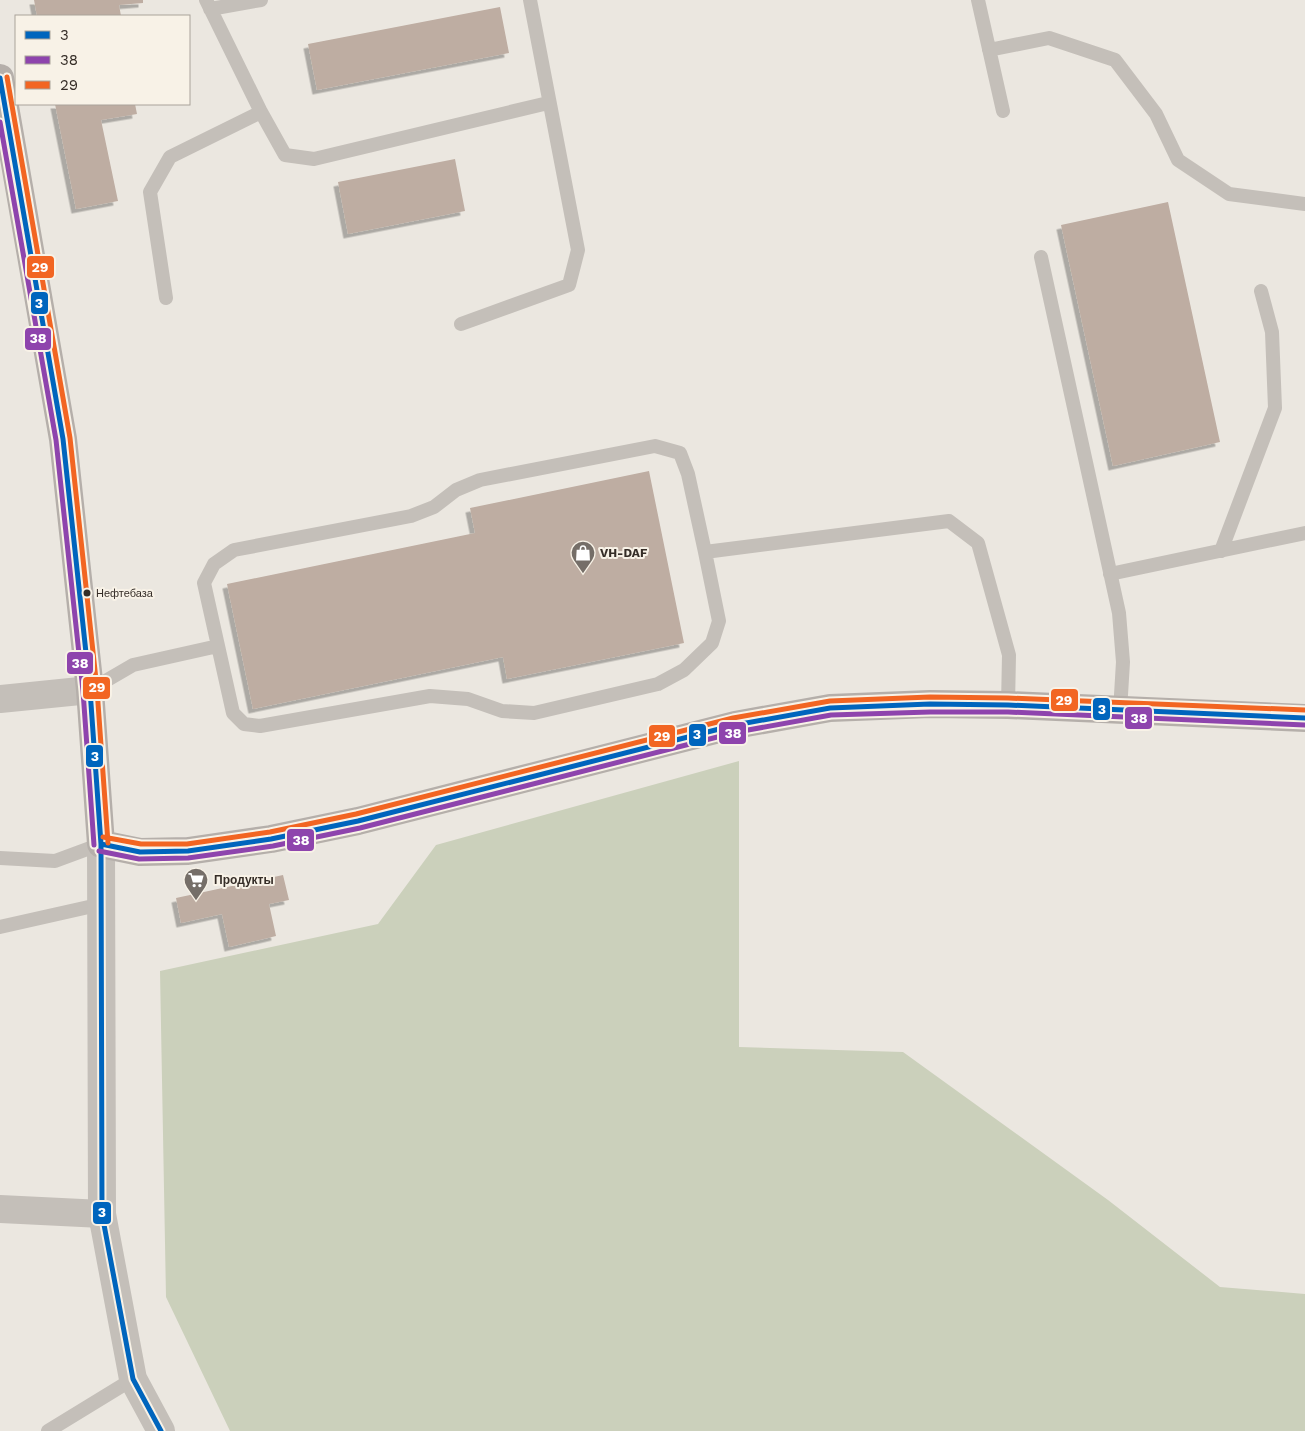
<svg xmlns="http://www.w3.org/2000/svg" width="1305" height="1431" font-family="'Work Sans',sans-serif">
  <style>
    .green { fill: #cbd0bb }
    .building { fill: #beada2; filter: url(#shadow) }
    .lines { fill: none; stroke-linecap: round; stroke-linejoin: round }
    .service { stroke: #c4bfb9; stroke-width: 14 }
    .minor { stroke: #c4bfb9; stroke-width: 28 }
    .tertiary { stroke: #c4bfb9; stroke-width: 28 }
    .secondary { stroke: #b5afaa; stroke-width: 28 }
    .bus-1-casing { stroke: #f8f2e7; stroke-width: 9 }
    .bus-2-casing { stroke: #f8f2e7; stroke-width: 9 }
    .bus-3-casing { stroke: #f8f2e7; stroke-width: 9 }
    .bus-1 { stroke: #0065bd; stroke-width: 5 }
    .bus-2 { stroke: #8e44ad; stroke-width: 5 }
    .bus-3 { stroke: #f26522; stroke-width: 5 }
    .bus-dot { fill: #352d27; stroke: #f8f2e7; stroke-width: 2 }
    .labels { text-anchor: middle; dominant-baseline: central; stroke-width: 4; stroke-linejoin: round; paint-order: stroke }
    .bus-label { font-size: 11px; fill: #352d27; stroke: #f8f2e7; text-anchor: start }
    .poi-label { font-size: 12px; font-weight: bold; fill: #352d27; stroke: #f8f2e7; text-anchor: start }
    .line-badge { stroke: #f8f2e7; stroke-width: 2 }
    .badge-label { font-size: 14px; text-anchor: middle; font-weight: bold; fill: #fff }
  </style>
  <defs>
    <filter id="shadow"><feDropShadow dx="-4.5" dy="4.5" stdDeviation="0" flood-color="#0004"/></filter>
  </defs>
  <rect width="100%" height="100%" fill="#ebe7e0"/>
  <path class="green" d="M739,761V1047L903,1052L1108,1200L1220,1287L1305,1294V1431H230L166,1297L160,971L378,924L436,845Z"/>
  <path class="building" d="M34,0H143V3L119,5L121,16H37Z
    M500,7L509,53L317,90L308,44Z
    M55,104H135L137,114L101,120L118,201L76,209Z
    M455,159L465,211L348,234L338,182Z
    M1168,202L1220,442L1113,466L1061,225Z
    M649,471L684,643L507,679L503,657L253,709L227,584L475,533L470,508Z
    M283,875L289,900L269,904L276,936L229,947L222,914L181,923L176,898Z"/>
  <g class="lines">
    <path class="service" d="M206,0L261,112L285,155L314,159L548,103
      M978,0L1003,111
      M210,9L261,0
      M989,50L1049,38L1115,60L1156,114L1178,160L1229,194L1305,204
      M1041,257L1119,613L1123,662L1120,711
      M166,298L150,192L170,157L261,112
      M461,324L569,285L578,250L530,0
      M1221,551L1275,408L1272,332L1261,291
      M705,552L719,621L712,643L684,670L658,684L534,713L502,711L468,699L430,696L260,726L244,724L233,713L204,583L214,564L234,550L411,516L434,507L456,490L480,480L655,446L680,453L688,474L705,552L949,521L978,543L1009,655L1008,705
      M1110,574L1305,533
      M90,690L133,665L218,646
      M0,858L55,861L101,844
      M0,927L102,904
      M48,1431L133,1379"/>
    <path class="minor" d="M0,699L90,690
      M102,1214L133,1379L161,1431"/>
    <path class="tertiary" d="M0,1209L102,1214L101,844"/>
    <path class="secondary" d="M0,78L63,439L90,690L101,844L140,852L188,851L271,839L358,821L735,725L830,708L930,704L1008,705L1305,718"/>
    <defs>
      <path id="bus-1" d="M0,78L63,439L90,690L101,844L102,1214L133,1379L161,1431
        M101,844L140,852L188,851L271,839L358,821L735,725L830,708L930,704L1008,705L1305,718"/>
      <path id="bus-2" d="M0,122L56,440L83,691L94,845
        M99,851L139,859L188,858L273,846L360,828L737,732L831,715L930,712H1008L1305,725"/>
      <path id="bus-3" d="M7,77L70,438L97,689L108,843
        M103,837L141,844H187L270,832L356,814L733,718L830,701L930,697L1008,698L1305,710"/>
    </defs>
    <use href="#bus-1" class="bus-1-casing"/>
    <use href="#bus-2" class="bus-2-casing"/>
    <use href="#bus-3" class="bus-3-casing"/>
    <use href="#bus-1" class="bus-1"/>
    <use href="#bus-2" class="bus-2"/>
    <use href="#bus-3" class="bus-3"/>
  </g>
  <defs>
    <symbol id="shop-pin" viewBox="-11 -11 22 30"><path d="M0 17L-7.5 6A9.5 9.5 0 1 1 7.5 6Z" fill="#756e68" stroke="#f8f2e7"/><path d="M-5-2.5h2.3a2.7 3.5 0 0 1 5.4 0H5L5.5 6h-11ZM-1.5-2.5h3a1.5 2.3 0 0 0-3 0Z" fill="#fff"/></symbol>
    <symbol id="supermarket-pin" viewBox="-11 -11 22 30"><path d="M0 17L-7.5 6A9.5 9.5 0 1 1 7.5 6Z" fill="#756e68" stroke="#f8f2e7"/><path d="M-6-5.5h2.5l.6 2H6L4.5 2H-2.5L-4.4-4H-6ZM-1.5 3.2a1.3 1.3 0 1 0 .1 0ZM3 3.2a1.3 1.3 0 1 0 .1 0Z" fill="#fff"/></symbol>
  </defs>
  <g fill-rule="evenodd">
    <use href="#shop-pin" x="569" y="539" width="28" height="38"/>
    <use href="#supermarket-pin" x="182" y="866" width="28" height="38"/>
  </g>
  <circle class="bus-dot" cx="87" cy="593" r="4.5"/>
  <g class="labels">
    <g class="bus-label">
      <text x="96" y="593">Нефтебаза</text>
    </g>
    <g class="poi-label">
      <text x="600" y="553">VH-DAF</text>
      <text x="214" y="880">Продукты</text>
    </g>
  </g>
  <g class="line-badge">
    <rect x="26" y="255" width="29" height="24" rx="5" fill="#f26522"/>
    <rect x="30" y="291" width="19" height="24" rx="5" fill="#0065bd"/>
    <rect x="24" y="327" width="28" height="24" rx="5" fill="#8e44ad"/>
    <rect x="66" y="651" width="28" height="24" rx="5" fill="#8e44ad"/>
    <rect x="82" y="676" width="29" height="24" rx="5" fill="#f26522"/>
    <rect x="1050" y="688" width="29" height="24" rx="5" fill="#f26522"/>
    <rect x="1092" y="697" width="19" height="24" rx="5" fill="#0065bd"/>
    <rect x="1124" y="706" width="29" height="24" rx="5" fill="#8e44ad"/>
    <rect x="718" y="721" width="29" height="24" rx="5" fill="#8e44ad"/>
    <rect x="688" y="723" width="19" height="24" rx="5" fill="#0065bd"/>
    <rect x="648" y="724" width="28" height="24" rx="5" fill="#f26522"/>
    <rect x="85" y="744" width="19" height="24" rx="5" fill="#0065bd"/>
    <rect x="286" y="828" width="29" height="24" rx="5" fill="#8e44ad"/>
    <rect x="92" y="1201" width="20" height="24" rx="5" fill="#0065bd"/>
  </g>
  <g class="badge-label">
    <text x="40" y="272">29</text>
    <text x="39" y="308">3</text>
    <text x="38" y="343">38</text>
    <text x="80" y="668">38</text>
    <text x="97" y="692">29</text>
    <text x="1064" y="705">29</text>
    <text x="1102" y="714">3</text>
    <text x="1139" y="723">38</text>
    <text x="733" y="738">38</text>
    <text x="697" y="739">3</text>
    <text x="662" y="741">29</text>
    <text x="95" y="761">3</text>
    <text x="301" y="845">38</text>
    <text x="102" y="1217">3</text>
  </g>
  <rect x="15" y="15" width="175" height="90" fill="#f8f2e7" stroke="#aaa39a"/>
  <rect x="25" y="31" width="25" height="8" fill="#0065bd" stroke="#aaa39a"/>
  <text x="60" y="40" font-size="15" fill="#352d27">3</text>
  <rect x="25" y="56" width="25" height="8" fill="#8e44ad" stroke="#aaa39a"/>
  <text x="60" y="65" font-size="15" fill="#352d27">38</text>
  <rect x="25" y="81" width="25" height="8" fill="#f26522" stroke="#aaa39a"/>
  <text x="60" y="90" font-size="15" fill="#352d27">29</text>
</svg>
